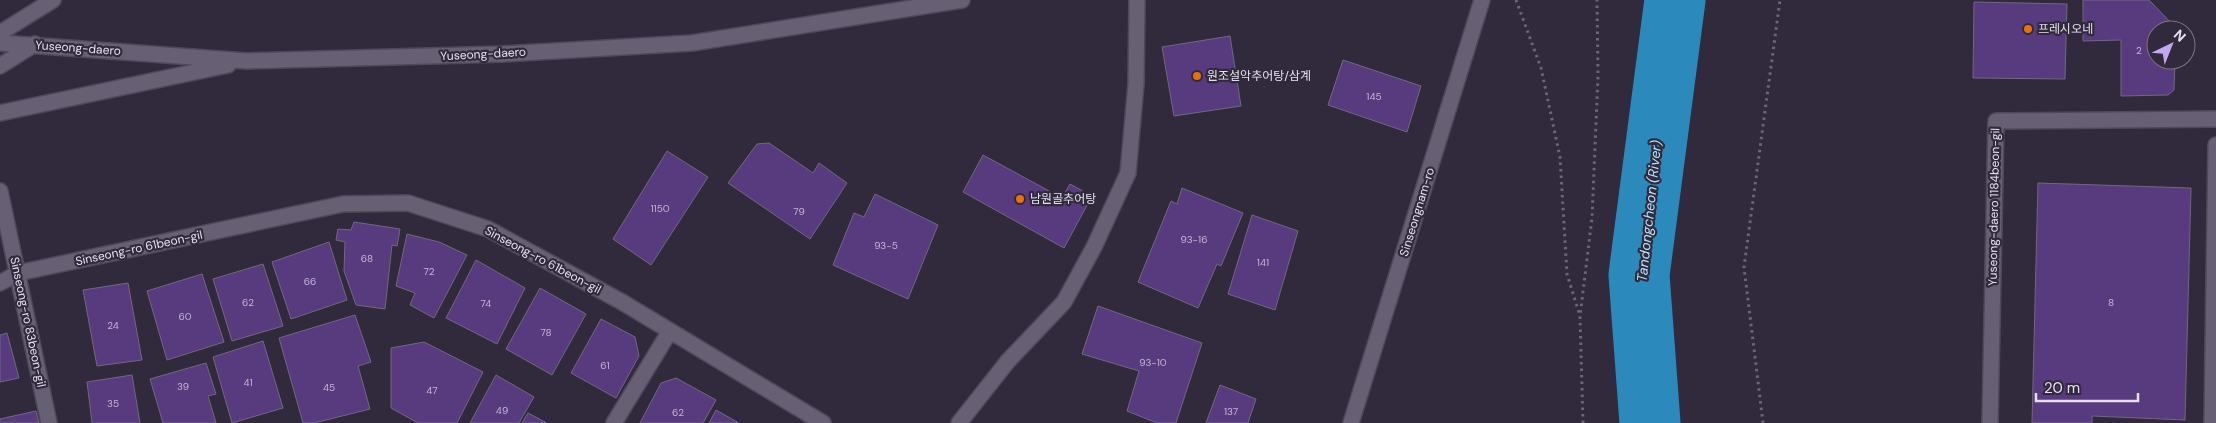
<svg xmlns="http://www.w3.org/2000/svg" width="2216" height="423" font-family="'DM Sans','Noto Sans KR',sans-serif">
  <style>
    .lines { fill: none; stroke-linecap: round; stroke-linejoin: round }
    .river { stroke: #2c89bc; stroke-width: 61 }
    .building { fill: #583a7f; stroke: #70697e }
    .street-casing { stroke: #4e4858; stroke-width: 18 }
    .secondary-casing { stroke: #4e4858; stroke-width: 18 }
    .path { stroke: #6c6677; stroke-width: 3; stroke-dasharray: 2.5 4; stroke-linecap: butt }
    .street { stroke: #675f74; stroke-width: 15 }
    .secondary { stroke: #675f74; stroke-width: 15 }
    .food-dot { fill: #e8710a; stroke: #312a3d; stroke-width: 2 }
    .labels { text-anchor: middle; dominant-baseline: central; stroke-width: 4.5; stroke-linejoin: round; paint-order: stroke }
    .number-label { font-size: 10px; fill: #c2b6d2 }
    .poi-label { font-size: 12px; fill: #e5e0ed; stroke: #312a3d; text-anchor: start }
    .street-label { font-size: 12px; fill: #e5e0ed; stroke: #312a3d }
    .water-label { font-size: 14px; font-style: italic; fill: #b8e2fe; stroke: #312a3d }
  </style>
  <rect width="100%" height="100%" fill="#312a3d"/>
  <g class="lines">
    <path class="river" d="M1650,423L1639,275L1675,0"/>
  </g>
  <path class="building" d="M2083,0H2149L2176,28V30H2156V60H2175L2174,90L2168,95L2121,96V40L2083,41Z
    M1974,2L2067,4L2065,79L1973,78Z
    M1230,36L1241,106L1174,116L1162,47Z
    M1343,60L1421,86L1407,132L1328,105Z
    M769,143L813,173L819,163L847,183L810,239L728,183L757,144Z
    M667,151L708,177L651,265L613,239Z
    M983,155L1062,198L1070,184L1092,196L1064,248L963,192Z
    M2038,183L2191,188L2185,420L2092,416V423H2032Z
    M1182,188L1243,213L1221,266L1217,264L1198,308L1138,282L1171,201L1177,204Z
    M875,194L938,225L908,299L833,265L854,213L864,217Z
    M1252,215L1298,231L1275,310L1228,294Z
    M354,222L400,229L397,246L392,245L385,309L356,305L344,271L345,242L336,240L338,229L351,230Z
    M407,234L439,242L467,255L434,318L410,305L415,293L396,286Z
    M329,242L347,300L291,319L272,262Z
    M476,260L525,288L497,344L446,318Z
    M263,264L283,326L232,341L213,279Z
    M202,274L224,342L167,360L147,291Z
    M128,283L142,360L97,366L83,290Z
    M540,288L586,314L552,375L506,349Z
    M1098,306L1202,343L1176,423H1157L1127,411L1139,371L1082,354Z
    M355,315L371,362L358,366L370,409L314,423H303L279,338Z
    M601,319L635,337L639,356L616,398L571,373Z
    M7,333L19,378L0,382V335Z
    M263,341L283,408L232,423L213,357Z
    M424,342L483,372L457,423H418L391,408V348Z
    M206,363L216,394L208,396L216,423H163L150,379Z
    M132,375L140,423H92L87,382Z
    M496,375L534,397L519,423H470Z
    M676,378L716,400L703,423H640L661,383Z
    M1220,385L1256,399L1248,423H1206Z
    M716,410L739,423H709Z
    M36,411L39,423H0V419Z
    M528,413L547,423H522Z"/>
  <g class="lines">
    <defs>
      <path id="street" d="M0,191L49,423
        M0,283L18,273L343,204L408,203L488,229L622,302L823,423
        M614,423L670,331
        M959,423L1008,361L1064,302L1094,247L1128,173L1136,84L1137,0
        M1990,423L1996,121L2216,119
        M2212,423L2216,145"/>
      <path id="secondary" d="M0,33L53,0
        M0,43L247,61L503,54L692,43L962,0
        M0,66L35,44
        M0,113L228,65
        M1351,423L1482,0"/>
    </defs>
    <use href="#street" class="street-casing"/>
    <use href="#secondary" class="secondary-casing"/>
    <path class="path" d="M1516,0L1541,68L1560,157L1567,274L1579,313
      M1583,423L1580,316L1592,218L1598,76L1597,0
      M1763,423L1744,267L1780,0"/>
    <use href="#street" class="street"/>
    <use href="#secondary" class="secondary"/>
  </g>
  <g class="food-dot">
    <circle cx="2028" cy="29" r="5"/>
    <circle cx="1197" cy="76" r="5"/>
    <circle cx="1020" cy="199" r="5"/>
  </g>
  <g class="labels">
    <g class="number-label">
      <text x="2139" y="50">2</text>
      <text x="1374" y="96">145</text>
      <text x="660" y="208">1150</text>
      <text x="799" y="211">79</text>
      <text x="1194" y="239">93-16</text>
      <text x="886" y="245">93-5</text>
      <text x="367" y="258">68</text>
      <text x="1263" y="262">141</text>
      <text x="429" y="271">72</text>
      <text x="310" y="281">66</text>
      <text x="248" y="302">62</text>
      <text x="2111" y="302">8</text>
      <text x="486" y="303">74</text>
      <text x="185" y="316">60</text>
      <text x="113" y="325">24</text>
      <text x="546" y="332">78</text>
      <text x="1153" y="362">93-10</text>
      <text x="605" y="365">61</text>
      <text x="248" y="382">41</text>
      <text x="183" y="386">39</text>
      <text x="329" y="387">45</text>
      <text x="432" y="390">47</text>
      <text x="113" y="403">35</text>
      <text x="502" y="410">49</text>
      <text x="1231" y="411">137</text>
      <text x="678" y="412">62</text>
    </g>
    <g class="poi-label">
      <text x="2038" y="29">프레시오네</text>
      <text x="1207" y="76">원조설악추어탕/삼계</text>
      <text x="1030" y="199">남원골추어탕</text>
    </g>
    <g class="street-label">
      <text transform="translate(78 48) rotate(4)">Yuseong-daero</text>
      <text transform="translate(483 54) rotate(-3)">Yuseong-daero</text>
      <text transform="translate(1994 207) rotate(-89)">Yuseong-daero 1184beon-gil</text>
      <text transform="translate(1417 212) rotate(-73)">Sinseongnam-ro</text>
      <text transform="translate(139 248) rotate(-12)">Sinseong-ro 61beon-gil</text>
      <text transform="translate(543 260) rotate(28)">Sinseong-ro 61beon-gil</text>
      <text transform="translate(28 322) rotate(78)">Sinseong-ro 83beon-gil</text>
    </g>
    <g class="water-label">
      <text transform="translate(1649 211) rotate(-84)">Tandongcheon (River)</text>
    </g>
  </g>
  <g transform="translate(2171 45) rotate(43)"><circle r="24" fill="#312a3d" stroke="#797383"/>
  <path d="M0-4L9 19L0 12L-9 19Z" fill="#c2a8f3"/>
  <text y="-8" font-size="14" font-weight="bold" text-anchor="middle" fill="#e5e0ed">N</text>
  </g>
  <path d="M2036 393v8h102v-8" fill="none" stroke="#e5e0ed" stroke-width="2.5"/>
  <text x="2044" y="393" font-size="15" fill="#e5e0ed" stroke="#312a3d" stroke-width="4" paint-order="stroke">20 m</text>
</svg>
